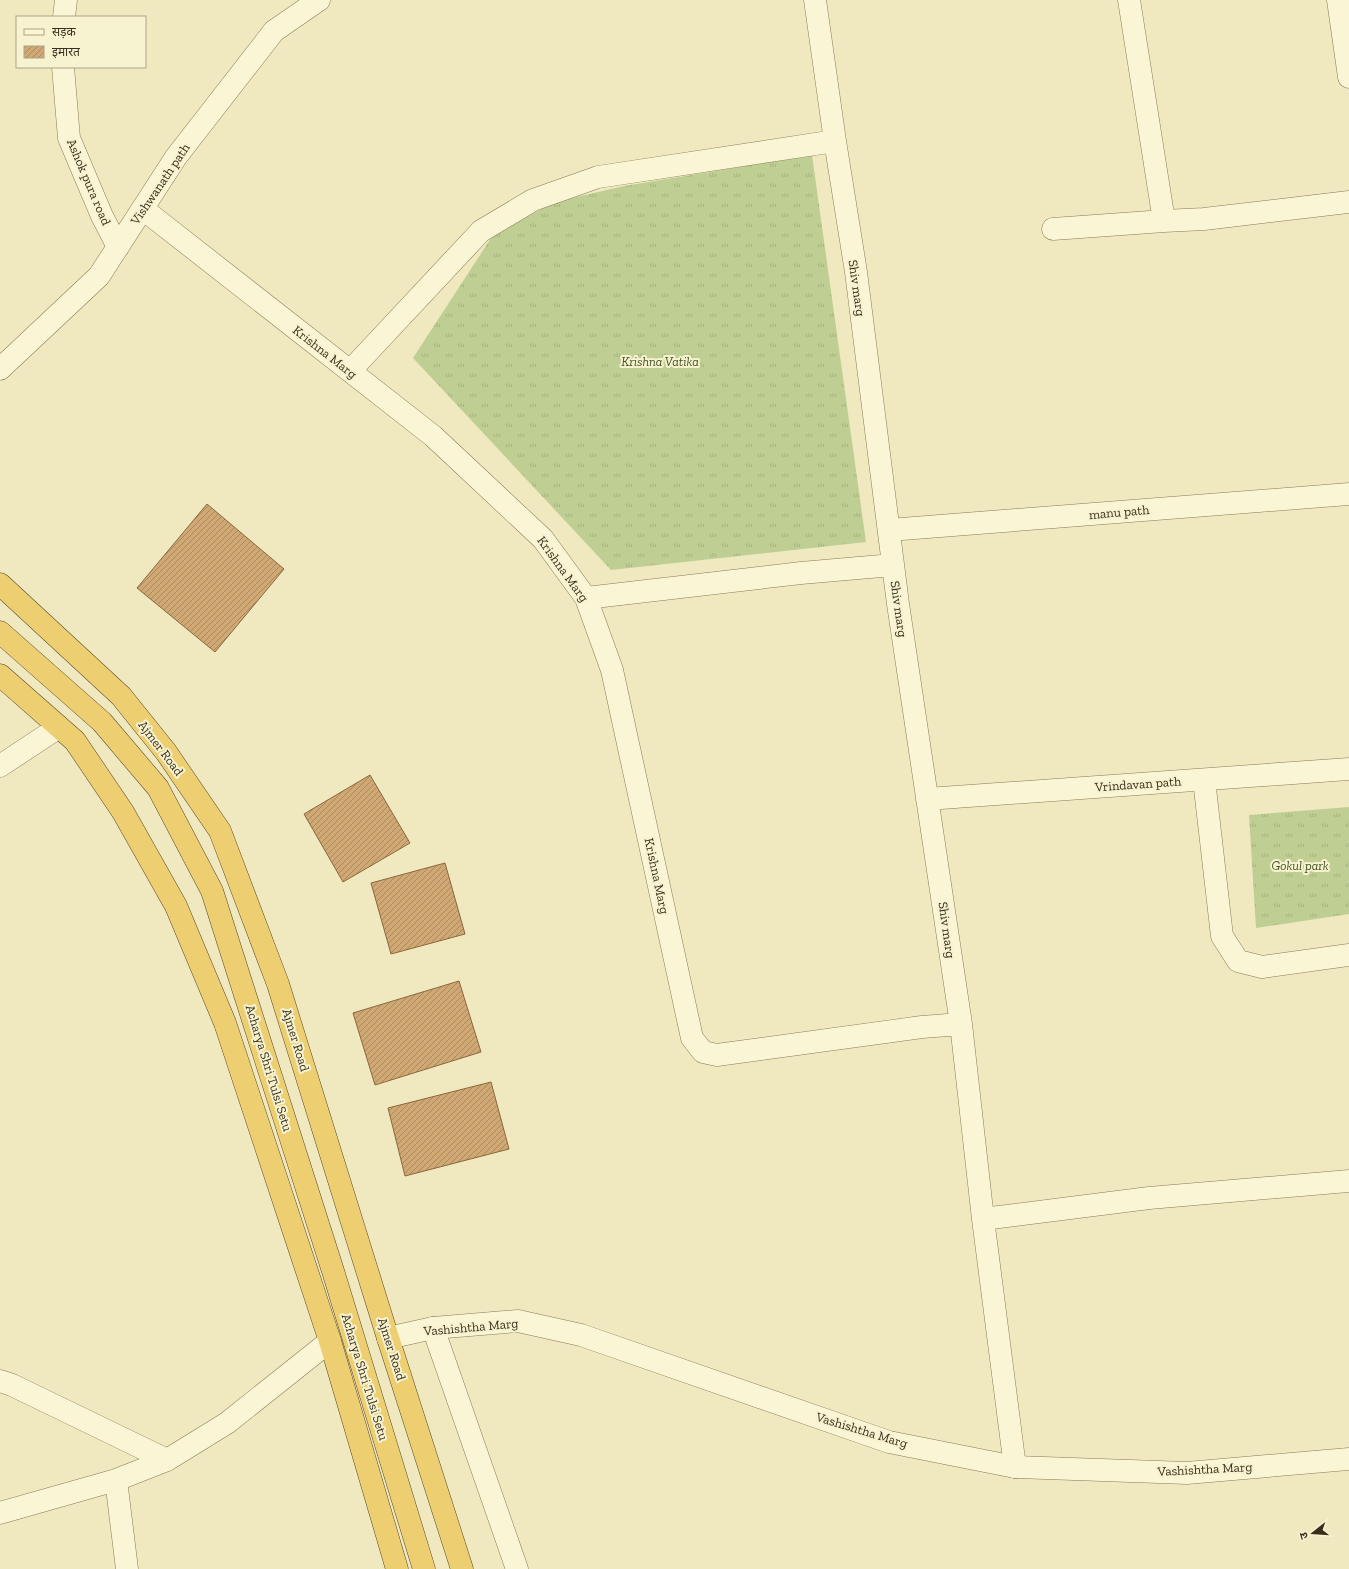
<svg xmlns="http://www.w3.org/2000/svg" width="1349" height="1569" font-family="'Zilla Slab','Noto Sans Devanagari',serif">
  <style>
    .grass { fill: url(#grass-tufts) }
    .building { fill: url(#building-hatch); stroke: #8b673c }
    .lines { fill: none; stroke-linecap: round; stroke-linejoin: round }
    .minor-casing { stroke: #8a7a57; stroke-width: 23 }
    .tertiary-casing { stroke: #8a7a57; stroke-width: 23 }
    .trunk-casing { stroke: #58472c; stroke-width: 23 }
    .minor { stroke: #faf5d4; stroke-width: 22 }
    .tertiary { stroke: #faf5d4; stroke-width: 22 }
    .trunk { stroke: #edcf71; stroke-width: 22 }
    .labels { text-anchor: middle; dominant-baseline: central; stroke-width: 4; stroke-linejoin: round; paint-order: stroke }
    .street-label { font-size: 13px; fill: #392e1c; stroke: #f7f2d0 }
    .park-label { font-size: 13px; font-style: italic; fill: #415622; stroke: #f7f2d0 }
  </style>
  <defs>
    <pattern id="grass-tufts" width="24" height="20" patternUnits="userSpaceOnUse"><rect width="24" height="20" fill="#bfcf94"/><path d="M3 7l-1-3M5 7V3M7 7l1-3M15 17l-1-3M17 17v-4M19 17l1-3" fill="none" stroke="#a5b27f"/></pattern>
    <pattern id="building-hatch" width="6" height="6" patternUnits="userSpaceOnUse"><rect width="6" height="6" fill="#d0a874"/><path d="M-1 1l2-2M0 6l6-6M5 7l2-2" fill="none" stroke="#aa895e"/></pattern>
  </defs>
  <rect width="100%" height="100%" fill="#f0e9c0"/>
  <path class="grass" d="M812,155L866,542L611,570L413,358L493,235L555,202L624,186Z
    M1349,807V914L1256,928L1249,815Z"/>
  <path class="building" d="M207,504L284,569L215,652L137,588Z
    M370,775L410,843L343,882L304,814Z
    M445,863L465,934L391,954L371,883Z
    M459,981L481,1052L375,1085L353,1013Z
    M491,1082L509,1149L405,1176L388,1108Z"/>
  <g class="lines">
    <defs>
      <path id="minor" d="M815,0L835,141L856,272L898,604L961,1024L983,1219L1015,1467
        M1129,0L1164,221L1204,219L1349,202
        M1338,0L1349,77
        M64,17L66,0
        M63,67L69,138L102,216L118,247
        M143,209L433,436L543,539L586,598L612,670L692,1038L703,1052L717,1055L922,1027L961,1024
        M1053,229L1164,221
        M350,371L481,231L533,200L598,177L835,141
        M889,530L1349,494
        M586,598L801,573L893,565
        M0,766L59,727
        M1204,780L1222,936L1238,961L1262,967L1349,955
        M927,799L1349,769
        M983,1219L1149,1198L1349,1181
        M433,1328L517,1569
        M0,1381L12,1385L167,1460
        M116,1480L127,1569
        M0,1513L116,1480L167,1460L227,1423L330,1341"/>
      <path id="tertiary" d="M0,369L99,276L176,157L274,31L319,0
        M388,1338L433,1328L518,1321L581,1335L889,1442L1015,1467L1187,1473L1349,1459"/>
      <path id="trunk" d="M0,584L121,696L166,752L220,831L278,984L388,1338L462,1569
        M0,632L102,722L158,788L212,891L333,1271L424,1569
        M0,675L75,741L123,812L176,906L225,1023L330,1341L397,1569"/>
    </defs>
    <use href="#minor" class="minor-casing"/>
    <use href="#tertiary" class="tertiary-casing"/>
    <use href="#trunk" class="trunk-casing"/>
    <use href="#minor" class="minor"/>
    <use href="#tertiary" class="tertiary"/>
    <use href="#trunk" class="trunk"/>
  </g>
  <g class="labels">
    <g class="street-label">
      <text transform="translate(89 182) rotate(67)">Ashok pura road</text>
      <text transform="translate(160 184) rotate(-56)">Vishwanath path</text>
      <text transform="translate(857 288) rotate(82)">Shiv marg</text>
      <text transform="translate(325 352) rotate(38)">Krishna Marg</text>
      <text transform="translate(1119 512) rotate(-5)">manu path</text>
      <text transform="translate(563 569) rotate(54)">Krishna Marg</text>
      <text transform="translate(899 609) rotate(82)">Shiv marg</text>
      <text transform="translate(161 748) rotate(53)">Ajmer Road</text>
      <text transform="translate(1138 784) rotate(-4)">Vrindavan path</text>
      <text transform="translate(657 876) rotate(78)">Krishna Marg</text>
      <text transform="translate(947 930) rotate(82)">Shiv marg</text>
      <text transform="translate(296 1040) rotate(73)">Ajmer Road</text>
      <text transform="translate(269 1068) rotate(73)">Acharya Shri Tulsi Setu</text>
      <text transform="translate(471 1327) rotate(-5)">Vashishtha Marg</text>
      <text transform="translate(392 1349) rotate(72)">Ajmer Road</text>
      <text transform="translate(365 1377) rotate(73)">Acharya Shri Tulsi Setu</text>
      <text transform="translate(862 1430) rotate(17)">Vashishtha Marg</text>
      <text transform="translate(1205 1469) rotate(-3)">Vashishtha Marg</text>
    </g>
    <g class="park-label">
      <text x="660" y="361">Krishna Vatika</text>
      <text x="1300" y="865">Gokul park</text>
    </g>
  </g>
  <rect x="16" y="16" width="130" height="52" fill="#f7f2d0" stroke="#aba488"/>
  <rect x="24" y="29" width="20" height="6" fill="#faf5d4" stroke="#aba488"/>
  <text x="52" y="36" font-size="12" fill="#392e1c">सड़क</text>
  <rect x="24" y="46" width="20" height="12" fill="url(#building-hatch)" stroke="#aba488"/>
  <text x="52" y="56" font-size="12" fill="#392e1c">इमारत</text>
  <g transform="translate(1313 1533) rotate(253)" stroke="#f7f2d0" stroke-width="3" paint-order="stroke">
  <path d="M0-3L7 15L0 10L-7 15Z" fill="#392e1c"/>
  <text y="-6" font-size="11" font-weight="bold" text-anchor="middle" fill="#392e1c">उ</text>
  </g>
</svg>
